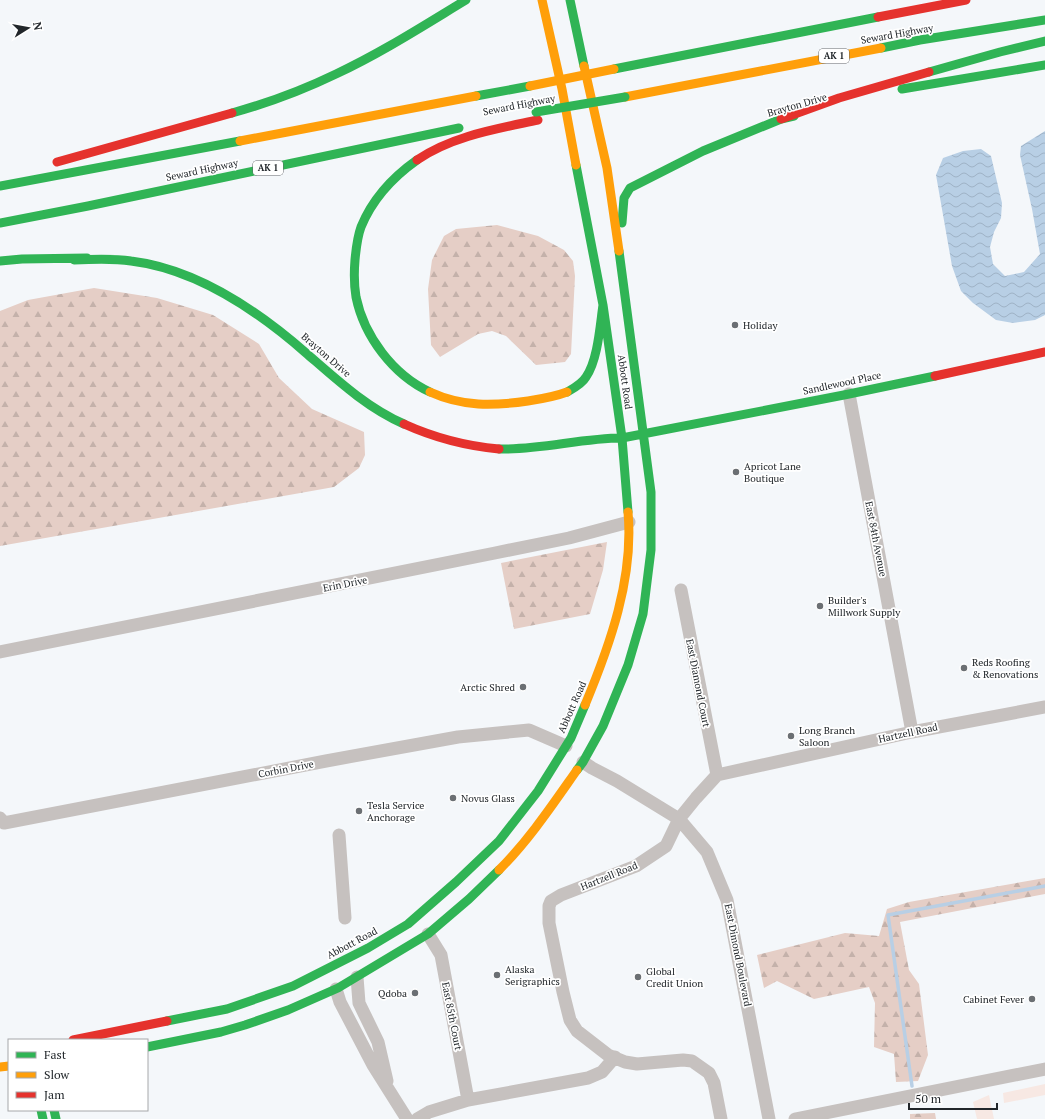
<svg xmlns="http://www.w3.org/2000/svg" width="1045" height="1119" font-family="'PT Serif',serif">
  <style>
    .green { fill: #f7e8e3 }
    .forest { fill: url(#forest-firs) }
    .water { fill: url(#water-waves) }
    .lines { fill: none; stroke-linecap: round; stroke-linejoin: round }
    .stream { stroke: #b8cfe5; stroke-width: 3.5 }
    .street { stroke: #c6c1bf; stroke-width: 13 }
    .fast { stroke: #30b455; stroke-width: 9 }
    .slow { stroke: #ff9f0a; stroke-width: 9 }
    .jam { stroke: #e5322d; stroke-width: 9 }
    .fast-bridge { stroke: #30b455; stroke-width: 9 }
    .slow-bridge { stroke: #ff9f0a; stroke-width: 9 }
    .poi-dot { fill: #6b6f73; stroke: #fff; stroke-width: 1.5 }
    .labels { text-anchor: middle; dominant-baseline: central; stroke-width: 3.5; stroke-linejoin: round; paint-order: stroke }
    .shield { fill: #fff; stroke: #64676a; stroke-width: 1 }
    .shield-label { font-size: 9px; font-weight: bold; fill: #21262a }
    .street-label { font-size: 10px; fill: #21262a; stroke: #fff }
    .poi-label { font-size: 10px; fill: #21262a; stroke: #fff; text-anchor: start }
  </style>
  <defs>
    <pattern id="forest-firs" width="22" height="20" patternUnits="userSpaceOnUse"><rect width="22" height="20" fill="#e5cec6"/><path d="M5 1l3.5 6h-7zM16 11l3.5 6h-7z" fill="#c4b1aa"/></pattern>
    <pattern id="water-waves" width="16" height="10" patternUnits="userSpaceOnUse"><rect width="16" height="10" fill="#b8cfe5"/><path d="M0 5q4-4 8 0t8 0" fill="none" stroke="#9eb2c5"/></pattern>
  </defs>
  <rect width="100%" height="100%" fill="#f4f7fa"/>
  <path class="green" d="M1045,1084V1095L1004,1103L1003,1093Z
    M989,1095L994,1119H977L973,1102Z"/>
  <path class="forest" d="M497,225L538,236L564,250L573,261L575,276L571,354L565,362L536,365L506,336L492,331L478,334L440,357L431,345L428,289L432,260L444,236L456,229Z
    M94,288L157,298L213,315L259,344L279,378L312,409L364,432L365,455L359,468L334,487L0,546V311L28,300Z
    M607,542L603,570L590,614L514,629L501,563Z
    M1045,878V894L900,922L909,970L919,984L928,1055L918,1081L896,1082L894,1054L874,1047L875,1003L869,987L814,999L777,981L764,988L757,955L845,933L879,936L887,909L909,902Z
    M935,1113L936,1119H910V1114Z"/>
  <path class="water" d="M1045,131V315L1035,320L1013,323L996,320L973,303L961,291L952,266L936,175L943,158L963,151L981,149L991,156L1002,203L1001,218L994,232L990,247L993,264L1005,276L1024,272L1040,254L1032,209L1020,155L1021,146Z"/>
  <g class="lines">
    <path class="stream" d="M912,1086L888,915L1045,886"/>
    <path class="street" d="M849,394L912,732
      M681,590L717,775
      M0,652L495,553L569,538L629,522
      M583,762L592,768L617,781L679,819L707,852L727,900L769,1119
      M0,818L4,823L326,761L458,737L529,730L566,746
      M339,835L345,918
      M428,934L441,955L468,1100
      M357,977L359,1003L378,1042L387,1081
      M336,989L340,1002L373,1065L407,1119
      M417,1119L429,1112L468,1100L588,1078L602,1072L615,1057
      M721,1119L714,1083L709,1073L692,1061L683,1060L637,1064L625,1062L608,1055L577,1031L570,1020L563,992L549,923V906L551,901L561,895L636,866L666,846L679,819L696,798L717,775L912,732L1045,707
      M795,1119L1045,1069"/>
    <path class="fast" d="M570,0L584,66
      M881,48L920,40L1045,20
      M614,69L878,17
      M929,72L1000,52L1045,41
      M902,89L1045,65
      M476,96L530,86
      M232,113C268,103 303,90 336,74C381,53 423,26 466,0
      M417,160C393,177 372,200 361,227C357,238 356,249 355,260C354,272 354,285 356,297C364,336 393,375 430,392
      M576,165L603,305L622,438L628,512
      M0,186L240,141
      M0,223L88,206L459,128
      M622,223L624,198L630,188L703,151L781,119L794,116
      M74,260C93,259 112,258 131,261C197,269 257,310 306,353C336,379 367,408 404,424
      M0,261L22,259L87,258
      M567,392C574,388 582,384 586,377C598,360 600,325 603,305
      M499,449C541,450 581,438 622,438L849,394L935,376
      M577,770L583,762L603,726L628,665L643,614L651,550V492L619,251
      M167,1021L227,1009L293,986L368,948L408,924L456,882L499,841L538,791L571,738L585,705
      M147,1047L221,1032L245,1025L288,1010L338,988L428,934L469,899L499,870
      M41,1110L43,1119
      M54,1110L56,1119"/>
    <path class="slow" d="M542,0L562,89L576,165
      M584,66L607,168L619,251
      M625,97L881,48
      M240,141L476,96
      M430,392C463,407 493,406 528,401C541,399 554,397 567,392
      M585,705C610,645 634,578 628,512
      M499,870C529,840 553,804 577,770
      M0,1067L9,1066"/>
    <path class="jam" d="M878,17L966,0
      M781,119L839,98L929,72
      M417,160C452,136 496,129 538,120
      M57,162L232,113
      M935,376L1045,352
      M404,424C435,438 466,446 499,449
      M73,1040L167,1021"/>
    <path class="fast-bridge" d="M536,112L625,97"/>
    <path class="slow-bridge" d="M530,86L614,69"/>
  </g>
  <g class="poi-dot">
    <circle cx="735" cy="325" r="4"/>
    <circle cx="736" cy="472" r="4"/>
    <circle cx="820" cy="606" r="4"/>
    <circle cx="964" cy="668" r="4"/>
    <circle cx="523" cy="687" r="4"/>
    <circle cx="791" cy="736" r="4"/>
    <circle cx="453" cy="798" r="4"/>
    <circle cx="359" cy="811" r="4"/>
    <circle cx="497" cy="975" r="4"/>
    <circle cx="638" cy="977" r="4"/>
    <circle cx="415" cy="993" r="4"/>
    <circle cx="1032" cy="999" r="4"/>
  </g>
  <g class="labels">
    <g class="shield">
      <rect x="819" y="49" width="30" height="14" rx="3"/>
      <rect x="253" y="161" width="30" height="14" rx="3"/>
    </g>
    <g class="shield-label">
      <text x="834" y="56">AK 1</text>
      <text x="268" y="168">AK 1</text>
    </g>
    <g class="street-label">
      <text transform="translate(897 34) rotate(-10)">Seward Highway</text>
      <text transform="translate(519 105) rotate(-11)">Seward Highway</text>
      <text transform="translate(797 105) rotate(-16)">Brayton Drive</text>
      <text transform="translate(202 170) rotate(-12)">Seward Highway</text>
      <text transform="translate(326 355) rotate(41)">Brayton Drive</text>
      <text transform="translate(625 382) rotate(82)">Abbott Road</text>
      <text transform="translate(842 383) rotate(-12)">Sandlewood Place</text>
      <text transform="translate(876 539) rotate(79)">East 84th Avenue</text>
      <text transform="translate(345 584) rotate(-11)">Erin Drive</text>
      <text transform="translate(698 683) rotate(79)">East Diamond Court</text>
      <text transform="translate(572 707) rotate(-66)">Abbott Road</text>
      <text transform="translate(908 733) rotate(-12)">Hartzell Road</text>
      <text transform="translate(286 769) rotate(-11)">Corbin Drive</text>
      <text transform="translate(609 876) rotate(-22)">Hartzell Road</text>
      <text transform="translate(352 943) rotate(-28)">Abbott Road</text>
      <text transform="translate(738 955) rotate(79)">East Dimond Boulevard</text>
      <text transform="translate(452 1016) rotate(79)">East 85th Court</text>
    </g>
    <g class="poi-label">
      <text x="743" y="325">Holiday</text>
      <text x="744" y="466">Apricot Lane<tspan x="744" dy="12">Boutique</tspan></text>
      <text x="828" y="600">Builder's<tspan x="828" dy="12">Millwork Supply</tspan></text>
      <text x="972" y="662">Reds Roofing<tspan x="972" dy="12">&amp; Renovations</tspan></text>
      <text x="515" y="687" text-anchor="end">Arctic Shred</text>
      <text x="799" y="730">Long Branch<tspan x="799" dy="12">Saloon</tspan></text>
      <text x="461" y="798">Novus Glass</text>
      <text x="367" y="805">Tesla Service<tspan x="367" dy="12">Anchorage</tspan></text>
      <text x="505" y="969">Alaska<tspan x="505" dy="12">Serigraphics</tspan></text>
      <text x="646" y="971">Global<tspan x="646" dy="12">Credit Union</tspan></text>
      <text x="407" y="993" text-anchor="end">Qdoba</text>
      <text x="1024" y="999" text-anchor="end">Cabinet Fever</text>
    </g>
  </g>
  <rect x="8" y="1039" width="140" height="72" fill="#ffffff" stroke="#a6a8aa"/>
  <rect x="16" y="1052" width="20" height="6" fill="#30b455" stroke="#a6a8aa"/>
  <text x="44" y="1059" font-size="12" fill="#21262a">Fast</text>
  <rect x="16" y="1072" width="20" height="6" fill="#ff9f0a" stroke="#a6a8aa"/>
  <text x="44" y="1079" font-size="12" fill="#21262a">Slow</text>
  <rect x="16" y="1092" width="20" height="6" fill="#e5322d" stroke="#a6a8aa"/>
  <text x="44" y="1099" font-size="12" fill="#21262a">Jam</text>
  <g transform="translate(28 28) rotate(79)" stroke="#ffffff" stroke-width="3" paint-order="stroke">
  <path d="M0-3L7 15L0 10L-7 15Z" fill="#21262a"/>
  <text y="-6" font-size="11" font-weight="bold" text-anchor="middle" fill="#21262a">N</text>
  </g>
  <path d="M909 1103v6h88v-6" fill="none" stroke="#21262a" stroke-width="2"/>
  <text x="915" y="1103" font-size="12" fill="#21262a" stroke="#ffffff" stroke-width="3" paint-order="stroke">50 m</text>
</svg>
